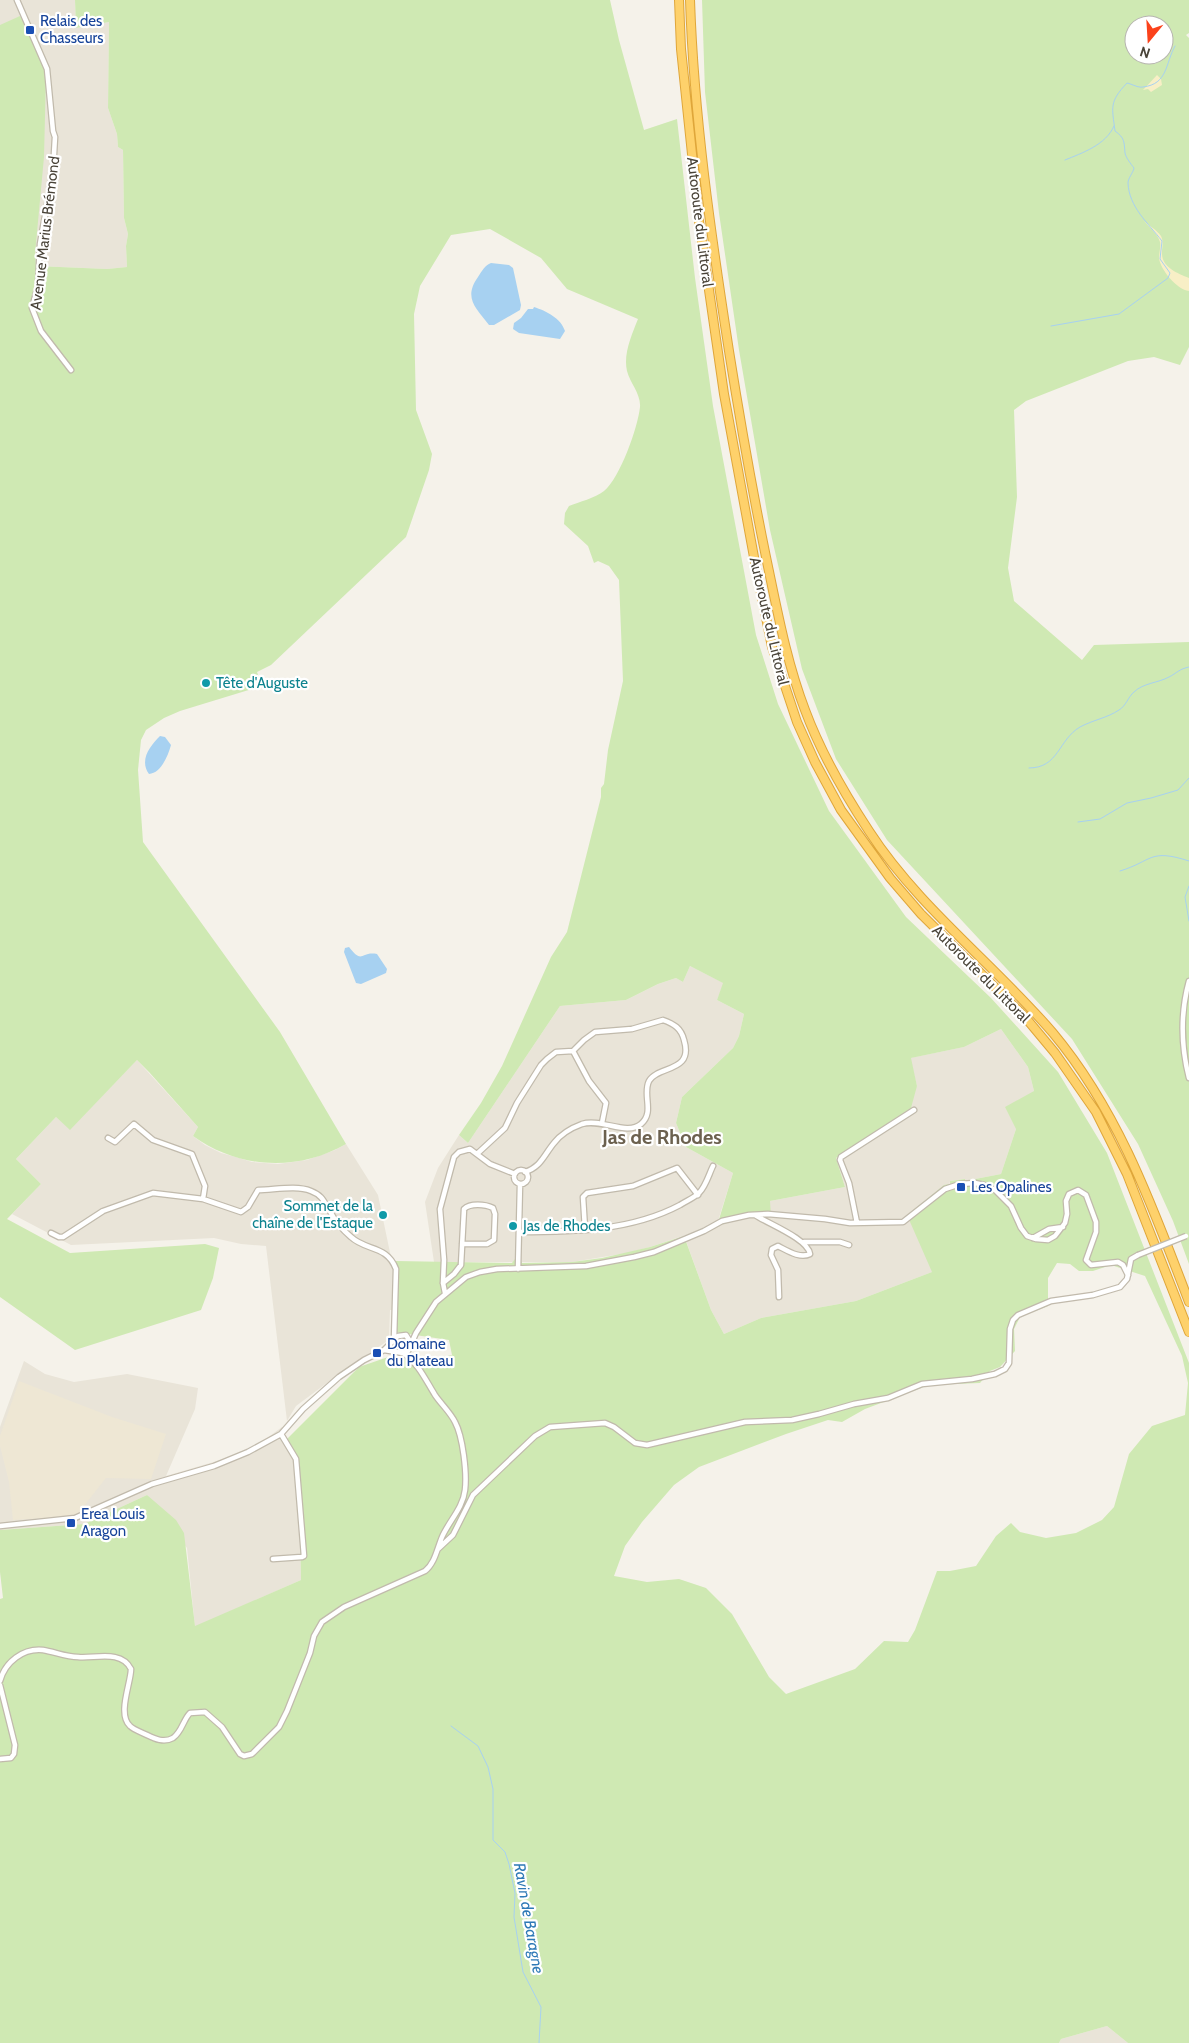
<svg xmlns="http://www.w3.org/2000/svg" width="1189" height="2043" font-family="Cabin,sans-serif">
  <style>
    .residential { fill: #e9e4d8 }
    .education { fill: #eee7d4 }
    .green { fill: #cfe9b3; fill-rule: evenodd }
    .sand { fill: #f8efc6 }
    .water { fill: #a7d1f1 }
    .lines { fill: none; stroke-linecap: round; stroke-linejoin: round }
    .stream { stroke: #a7d1f1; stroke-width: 1 }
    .minor-casing { stroke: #c1baac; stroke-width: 7 }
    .motorway-casing { stroke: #dfa63a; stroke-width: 10 }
    .minor { stroke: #fff; stroke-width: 4.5 }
    .motorway { stroke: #fed16b; stroke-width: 8 }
    .minor-bridge-casing { stroke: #c1baac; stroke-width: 7; stroke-linecap: butt }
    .minor-bridge { stroke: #fff; stroke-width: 4.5 }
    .transit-dot { fill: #1a4fb4; stroke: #fff; stroke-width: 2 }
    .culture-dot { fill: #0f9aa8; stroke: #fff; stroke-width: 2 }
    .labels { text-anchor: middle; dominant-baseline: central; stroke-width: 4.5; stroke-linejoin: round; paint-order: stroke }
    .transit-label { font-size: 15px; fill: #164399; stroke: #fff; text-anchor: start }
    .street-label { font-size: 15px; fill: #494338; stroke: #fff }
    .culture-label { font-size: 15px; fill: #0d838f; stroke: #fff; text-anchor: start }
    .water-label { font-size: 16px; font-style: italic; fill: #2f7ab7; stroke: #fff }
    .district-label { font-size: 20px; font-weight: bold; fill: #6c614f; stroke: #fff }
  </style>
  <rect width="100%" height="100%" fill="#f5f2ea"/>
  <path class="residential" d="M0,0H75L76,28L109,22L108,108L117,134L118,147L123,150L124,218L128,234L126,246L127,267L107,269L36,266L0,25Z
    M690,966L724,983L717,1000L744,1014L739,1036L733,1048L682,1097L676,1123L686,1147L733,1173L718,1221L701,1230L650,1247L627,1253L572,1262H434L425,1202L438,1168L459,1135L468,1143L560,1006L626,1000L658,984L676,978L683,982Z
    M1001,1029L1028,1067L1034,1091L1016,1129L1001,1174L965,1181L964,1179L950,1181L932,1272L856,1301L761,1318L724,1334L711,1310L686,1241L770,1201L845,1187L836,1158L893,1122L917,1086L910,1058L964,1047Z
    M137,1060L198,1127L193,1136L205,1145L221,1153L236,1157L252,1162L278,1164L307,1160L335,1150L346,1144L378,1195L393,1267L392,1310H390L389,1340L347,1368L296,1406L287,1421L266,1246L241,1244L214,1238L71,1245L12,1214L41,1184L16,1159L56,1117L70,1129Z
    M24,1361L45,1374L74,1382L127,1374L198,1388L195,1409L166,1476L234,1456L259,1444L282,1427L293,1454L300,1532L301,1580L195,1627L187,1548L147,1495L84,1524L0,1530V1427Z
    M1107,2026L1128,2043H1059L1061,2039Z"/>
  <path class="education" d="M19,1381L112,1417L166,1434L151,1479L106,1478L76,1516L13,1520L9,1482L0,1446V1436Z"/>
  <path class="green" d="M75,0H610L619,40L644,130L677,119L695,278L713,406L756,635L778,704L829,811L906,917L991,998L1058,1072L1107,1153L1189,1363V2043H1128L1107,2026L1061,2039L1059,2043H0V1599L3,1598L0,1572V1530L84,1524L147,1495L176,1520L184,1533L195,1626L301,1580L300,1532L293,1454L287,1439L359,1367L391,1356L403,1359L437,1360V1358L452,1355L449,1340L395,1332L396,1261L512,1263L515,1259H520L522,1263L572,1262L602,1258L650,1247L684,1236L711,1310L724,1334L761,1318L856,1301L932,1272L907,1215L944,1185L950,1184V1181L965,1179V1181L1001,1174L1016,1129L1005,1107L1034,1091L1028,1067L1001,1029L964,1047L911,1058L917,1086L911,1108L836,1158L845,1187L770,1201L771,1216H751L717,1226L733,1173L686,1147L676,1123L682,1097L733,1048L739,1036L744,1014L717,1000L723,983L690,966L683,982L676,978L658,984L626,1000L560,1006L468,1143L459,1135L481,1103L502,1066L551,957L567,932L601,797V788L604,784L608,750L623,681L619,580L609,566L598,561L594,563L588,546L564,524L565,513L569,506C579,502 595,498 604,491C620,478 638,427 640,407C641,394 630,383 627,371C623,354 632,334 638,319L567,289L541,258L490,229L451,235L420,286L414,314L416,410L432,454L429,470L406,537L271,665L257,672L262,686L180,711L164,718L146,730L141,740L138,770L143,842L280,1032L346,1144C297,1172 239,1169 193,1136L198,1127L149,1072L137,1060L70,1130L56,1117L16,1159L41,1184L7,1219L70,1253L205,1244L219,1248L213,1278L201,1310L75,1350L0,1297V25L20,16L40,53L46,75L44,157L35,254L36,266L107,269L127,267L126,246L128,234L124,218L123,150L118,147L117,134L108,108L109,22L76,28ZM1057,1263L1070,1264L1079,1271H1093L1111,1265L1145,1276L1182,1356L1188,1383L1185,1415L1152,1426L1129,1454L1114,1507L1102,1520L1076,1533L1046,1538L1020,1532L1011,1523L996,1536L976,1566L950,1571H937L915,1630L908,1642L884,1641L855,1669L786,1694L769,1677L732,1614L706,1588L679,1579L647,1582L614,1576L625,1546L642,1522L674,1485L699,1467L786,1434L828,1420L842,1422L865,1409L929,1385L980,1383L990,1371L1000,1367L1015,1351L1014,1329L1020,1317L1048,1306V1278Z
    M702,0H1189V33L1186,35L1189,38V347L1180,365L1154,357L1128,361L1026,401L1014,410L1017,497L1008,568L1014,601L1082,660L1094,645L1189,642V1264L1173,1221L1138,1144L1072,1039L887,840L836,759L802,669L770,530L739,350L719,213L705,92ZM1134,25H1164V55H1134Z"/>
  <path class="sand" d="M1157,75L1161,79L1162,85L1151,92L1148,89L1143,90Z
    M1143,220C1148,225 1157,230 1161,236C1164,242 1162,247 1162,252C1161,267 1177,273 1189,278V291C1177,290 1160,269 1159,258C1159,253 1161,246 1160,242C1158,234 1148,226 1143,220Z"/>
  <path class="water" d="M491,263L509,265L513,268L521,305L520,310L494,325H489C476,308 463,298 478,277C482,271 485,265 491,263Z
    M534,307C546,311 561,318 565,331L560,339L519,333L513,329L514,323L521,318L528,309H533Z
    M160,736L165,737L171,745C168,756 161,773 149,774C139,760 150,746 160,736Z
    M349,947C363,965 360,951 377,954L387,969L386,973L361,984L356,983L344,952L345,948Z"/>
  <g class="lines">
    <path class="stream" d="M1065,160C1082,153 1106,145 1114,126
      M1051,326L1119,314L1168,278L1170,273L1160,259L1162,241C1148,223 1129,207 1128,183C1128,178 1133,173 1134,168C1131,164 1126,158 1125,153C1124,142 1125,138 1115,131C1112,107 1109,102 1127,83C1132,84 1138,88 1143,87C1168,84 1165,64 1175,46
      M1029,768C1059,768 1058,740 1080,727C1093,720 1107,718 1119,710C1126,706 1128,697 1134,692C1143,683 1158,683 1169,677C1177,673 1179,669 1189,667
      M1078,822L1100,819L1127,803L1151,798L1178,790L1189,778
      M1120,871C1153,861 1149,848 1189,861
      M1189,886L1185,897L1189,921
      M451,1726L478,1746L488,1767L493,1789V1840L505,1852L509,1864L515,1893L514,1917L523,1972L541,2007L539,2043"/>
    <defs>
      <path id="minor" d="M17,0L47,69L53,131L55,137L53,171L40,244L38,286L32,308L41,331L71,370
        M1189,981C1180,1014 1181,1046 1189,1078
        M573,1051L589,1081L606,1103L602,1123
        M108,1138L115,1142L134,1124L153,1140L192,1154L205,1186L203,1199
        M478,1153L505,1128L517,1103L541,1065L547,1059L556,1052L573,1051L584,1040L595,1032L632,1029L663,1020C674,1024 681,1028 684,1040C694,1073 658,1065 649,1081C642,1095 655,1112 641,1124C627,1136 601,1118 582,1124C571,1128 561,1134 554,1143C544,1155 541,1167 525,1172
        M514 1177a7 7 0 1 1 14 0a7 7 0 1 1-14 0Z
        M755,1215C769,1224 808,1239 810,1254C800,1259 788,1251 778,1246L772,1249L771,1255L778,1270L779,1297
        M857,1223L849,1183L840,1160L841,1157L914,1110
        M585,1229L583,1197L587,1193L633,1186L677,1168L698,1195
        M519,1232C573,1232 631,1231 680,1205C686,1201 694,1198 699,1193C706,1186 709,1174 713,1166
        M51,1233L59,1237H63L103,1211L153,1193L203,1199L241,1212L248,1207L258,1190C274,1190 296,1185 311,1191C324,1196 324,1203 331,1213C335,1221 344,1231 351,1237C366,1251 387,1245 396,1269L394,1339
        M1033,1238L1049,1229L1063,1227
        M804,1242H840L849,1245
        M518,1269L520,1184
        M443,1283L454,1274L461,1265L464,1209C470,1203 485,1204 493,1208L495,1214L494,1240L487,1244H462
        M445,1293L443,1283L444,1260L440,1209L454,1157L459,1152L470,1149L490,1164L515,1174
        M384,1350L403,1353L408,1351L416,1333L436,1302L466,1277L480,1272L497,1269L586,1266L634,1257L654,1252L704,1231L722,1221L749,1215L768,1214L825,1219L850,1223L903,1222L945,1189L960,1184L975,1183L984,1185L995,1190L1011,1206L1021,1228L1027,1236L1036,1239L1048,1240L1055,1236L1065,1223L1067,1214L1066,1201L1069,1194L1078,1190L1086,1195L1096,1222V1232L1086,1260L1091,1265L1118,1262L1123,1265L1128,1275
        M0,1526L75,1518L152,1484L214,1466L248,1452L281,1434L303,1409L339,1377L364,1360L384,1350L398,1336L406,1335L411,1343
        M438,1549L453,1535L473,1495L535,1436L550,1427L605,1423L614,1427L635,1443L647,1445L745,1422L792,1420L819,1414L854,1404L888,1398L922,1384L972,1379L995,1374L1005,1369L1009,1363L1010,1329L1013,1320L1018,1315L1051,1301L1093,1295L1120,1287L1127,1279L1131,1259L1138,1255
        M273,1559L302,1557L304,1556L296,1459L281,1434
        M0,1681C5,1662 23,1648 43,1650C55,1652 66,1657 78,1657C94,1659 121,1649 131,1669C131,1683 117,1714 130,1726C134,1730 141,1732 147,1735C155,1739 164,1743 173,1738C182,1732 183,1720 190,1713L205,1712L222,1727L240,1754L244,1756L252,1754L279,1727L287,1711L310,1653L314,1636L322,1622L344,1607L425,1571C435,1563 437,1549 442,1537C449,1521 463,1508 465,1490C467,1473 463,1437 455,1422C450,1412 441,1404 435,1395C425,1379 419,1364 403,1353
        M0,1685L15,1745L14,1754L11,1758L0,1759"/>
      <path id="motorway" d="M679,0L681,49L699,221L724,394L756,568L772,647L797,722L815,762L841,810L890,878L921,914L1025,1017L1055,1053L1096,1112L1127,1174L1189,1332
        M690,0C694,118 711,235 729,351C740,420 752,489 766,557C777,609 786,660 805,710C821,753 844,793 869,831C919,908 994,964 1053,1033C1119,1112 1153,1208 1189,1302"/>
    </defs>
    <use href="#minor" class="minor-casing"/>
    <use href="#motorway" class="motorway-casing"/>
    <use href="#minor" class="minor"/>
    <use href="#motorway" class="motorway"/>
    <defs>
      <path id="minor-bridge" d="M1138,1255L1186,1236"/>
    </defs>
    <use href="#minor-bridge" class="minor-bridge-casing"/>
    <use href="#minor-bridge" class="minor-bridge"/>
  </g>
  <g class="transit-dot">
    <rect x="25" y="25" width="10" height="10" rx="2.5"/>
    <rect x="956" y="1182" width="10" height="10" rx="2.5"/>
    <rect x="372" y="1348" width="10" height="10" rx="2.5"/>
    <rect x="66" y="1518" width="10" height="10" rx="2.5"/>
  </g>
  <g class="culture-dot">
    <circle cx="206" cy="683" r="5"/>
    <circle cx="383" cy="1215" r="5"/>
    <circle cx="513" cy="1226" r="5"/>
  </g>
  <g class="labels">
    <g class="transit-label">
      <text x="40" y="21">Relais des<tspan x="40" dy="17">Chasseurs</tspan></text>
      <text x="971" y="1187">Les Opalines</text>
      <text x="387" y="1344">Domaine<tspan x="387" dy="17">du Plateau</tspan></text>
      <text x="81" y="1514">Erea Louis<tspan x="81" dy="17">Aragon</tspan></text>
    </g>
    <g class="street-label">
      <text transform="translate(700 222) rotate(83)">Autoroute du Littoral</text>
      <text transform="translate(45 233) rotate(-83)">Avenue Marius Brémond</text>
      <text transform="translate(769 621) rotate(77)">Autoroute du Littoral</text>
      <text transform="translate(981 974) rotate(45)">Autoroute du Littoral</text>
    </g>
    <g class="culture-label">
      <text x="216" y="683">Tête d'Auguste</text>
      <text x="373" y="1206" text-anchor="end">Sommet de la<tspan x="373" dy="17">chaîne de l'Estaque</tspan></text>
      <text x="523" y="1226">Jas de Rhodes</text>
    </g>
    <g class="water-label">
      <text transform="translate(529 1918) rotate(80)">Ravin de Baragne</text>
    </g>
    <g class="district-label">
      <text x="662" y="1137">Jas de Rhodes</text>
    </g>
  </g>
  <g transform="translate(1149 40) rotate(198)"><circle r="24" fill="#ffffff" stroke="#b6b4af"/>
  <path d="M0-4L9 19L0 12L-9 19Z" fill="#fb421b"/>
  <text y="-8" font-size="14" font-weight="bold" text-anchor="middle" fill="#494338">N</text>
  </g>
</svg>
